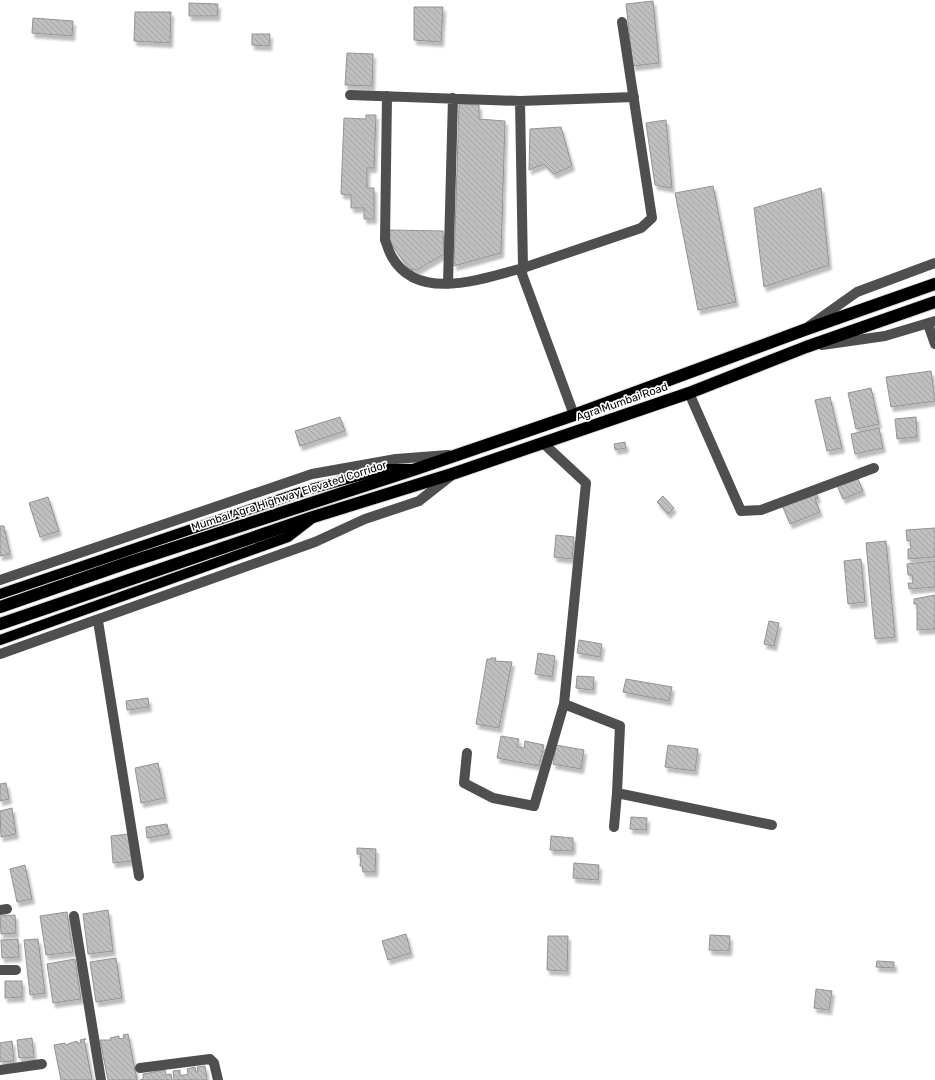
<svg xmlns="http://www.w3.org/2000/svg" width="935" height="1080" font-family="Rubik,sans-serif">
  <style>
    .building { fill: url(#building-back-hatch); stroke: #939393; filter: url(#shadow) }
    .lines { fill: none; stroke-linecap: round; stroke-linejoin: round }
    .major-casing { stroke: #dbdbdb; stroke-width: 12 }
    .highway-casing { stroke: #dbdbdb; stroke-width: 14 }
    .minor { stroke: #4f4f4f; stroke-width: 10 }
    .major { stroke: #000; stroke-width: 10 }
    .highway { stroke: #000; stroke-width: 12 }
    .labels { text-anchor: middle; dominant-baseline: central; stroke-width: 3.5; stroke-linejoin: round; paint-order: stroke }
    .street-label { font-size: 11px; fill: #000; stroke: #fff }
  </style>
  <defs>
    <pattern id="building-back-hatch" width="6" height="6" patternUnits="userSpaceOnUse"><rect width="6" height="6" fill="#bfbfbf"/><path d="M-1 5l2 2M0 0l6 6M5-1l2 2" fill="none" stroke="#a2a2a2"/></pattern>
    <filter id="shadow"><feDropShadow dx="2.5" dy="4.5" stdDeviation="1" flood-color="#0004"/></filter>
  </defs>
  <rect width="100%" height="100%" fill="#fff"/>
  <path class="building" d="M653,1L659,63L633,66L626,4Z
    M189,3L218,4L217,16H189Z
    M414,7H443L441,42L414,40Z
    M135,12H171L170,43L134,41Z
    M33,18L73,21L72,36L32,33Z
    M252,34H270L269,46L252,45Z
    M347,53L373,54L372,86L345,85Z
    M459,104L479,105V119L505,121L501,253L454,266Z
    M366,115H376L374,168H367V188H374V219H364V208H351V195L341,194L344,118L366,119Z
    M666,120L672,188L655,185L646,123Z
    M561,127L572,166L554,174L544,164L529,170L530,129Z
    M713,186L736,302L698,310L675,193Z
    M821,188L829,265L764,287L754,208Z
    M390,230L443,231L444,254L417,270L409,269L390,242Z
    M931,371L935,401L891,407L886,377Z
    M871,388L879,424L856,429L848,393Z
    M830,397L842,448L827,451L815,400Z
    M340,417L345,431L300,446L295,431Z
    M916,417L917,437L897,439L895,419Z
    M879,428L883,448L855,454L851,434Z
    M625,442L626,448L615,450L614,444Z
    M858,479L863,491L843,499L837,485Z
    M816,492L818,498L815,499L820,512L790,524L782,505Z
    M663,496L674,508L668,514L657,502Z
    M48,497L59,531L40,537L29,503Z
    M0,526H4L10,554L0,556Z
    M935,528V557L908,559V549H911L910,540L907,541L906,530Z
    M556,535L574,537L572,559L554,557Z
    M886,541L895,637L875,639L866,543Z
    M861,559L865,602L848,604L844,561Z
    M935,561V587L909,589L908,583H913L912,575H908L907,564Z
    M935,595V629L917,630V604H914V599Z
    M769,621L779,623L774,646L764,644Z
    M579,640L602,644L600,657L577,653Z
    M538,653L555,656L552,677L535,674Z
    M491,658H496L495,661L512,662L499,728L476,724L487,659H491Z
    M577,676L594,677L593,690L576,688Z
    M626,679L672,687L669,701L623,692Z
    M148,698L149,707L127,710L126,701Z
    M501,736L519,739L517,747L524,748L525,741L544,745L539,766L497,758Z
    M556,745L584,750L581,769L553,764Z
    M668,745L698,749L695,771L665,767Z
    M158,763L165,798L141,803L135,768Z
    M6,783L9,799L0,801V784Z
    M12,808L16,834L1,837L0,811Z
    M631,817L647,818L646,830L630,829Z
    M167,824L169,834L147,838L146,827Z
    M129,834L132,861L113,863L111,836Z
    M551,836L573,838V849L571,851L550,850Z
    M357,848L376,849L375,872H363L362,866H360L361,854H357Z
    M574,863L599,865L598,880L573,878Z
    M25,865L32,899L17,902L10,869Z
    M108,910L113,951L88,954L83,914Z
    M67,912L73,952L46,955L40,916Z
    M15,915L16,933L1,934L0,916Z
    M406,934L411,953L388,960L382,941Z
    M710,935L730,936L729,951L709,950Z
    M548,936H568L567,971L547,970Z
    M18,939L19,957L2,958L1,940Z
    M38,939L45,993L30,995L24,940Z
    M116,958L122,998L96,1002L90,962Z
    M75,959L81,999L53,1003L47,964Z
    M877,961L894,962V968L876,967Z
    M5,981H22V997L5,998Z
    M816,989L832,991L829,1010L814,1008Z
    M128,1034L137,1080H108L100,1040H111L110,1038L119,1036V1039L124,1038L123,1035Z
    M32,1038L34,1057L19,1058L17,1040Z
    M84,1039L92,1080H61L54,1045L65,1043V1045L77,1041L78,1043H81L80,1040L86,1039Z
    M12,1041L14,1061L0,1062V1043Z
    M205,1066L207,1080H174L173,1071L180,1070V1076L188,1074L187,1069L195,1067L196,1072H198L197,1067Z
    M165,1070L166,1075L171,1074L172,1080H140L143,1079V1074Z"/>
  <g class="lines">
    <defs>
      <path id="major" d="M0,594L307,490L385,469H410
        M0,640L288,537L310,520"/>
      <path id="highway" d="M0,607L127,563L416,469L574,415L804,330L935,284
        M0,624L313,517L455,473L689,393L806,347L935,302"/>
    </defs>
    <use href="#major" class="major-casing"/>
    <use href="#highway" class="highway-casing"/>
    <path class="minor" d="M350,95L520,101L523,268C484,278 418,303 392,257C389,252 387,245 385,240L387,96
      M520,101L634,97
      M448,284L453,98
      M928,324L935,344
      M809,326L857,292L935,263
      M822,345L885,336L935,321
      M689,393L741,511L761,510L874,468
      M574,415L522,274L523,268L641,228L652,218L622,22
      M543,443L586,483L564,704L620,726L617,793L772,825
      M0,580L312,474L396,459L448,455
      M98,621L139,876
      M0,654L315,542L365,519L419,501L452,475
      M467,753L464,783L493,798L534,806L564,704
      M614,827L617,793
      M0,910L7,909
      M74,916L101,1080
      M0,970H16
      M140,1068L210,1059L214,1063L218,1080
      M0,1070L42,1064"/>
    <use href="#major" class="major"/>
    <use href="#highway" class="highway"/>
  </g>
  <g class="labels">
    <g class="street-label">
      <text transform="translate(622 402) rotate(-19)">Agra Mumbai Road</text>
      <text transform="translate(289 496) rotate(-18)">Mumbai Agra Highway Elevated Corridor</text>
    </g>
  </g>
</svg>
